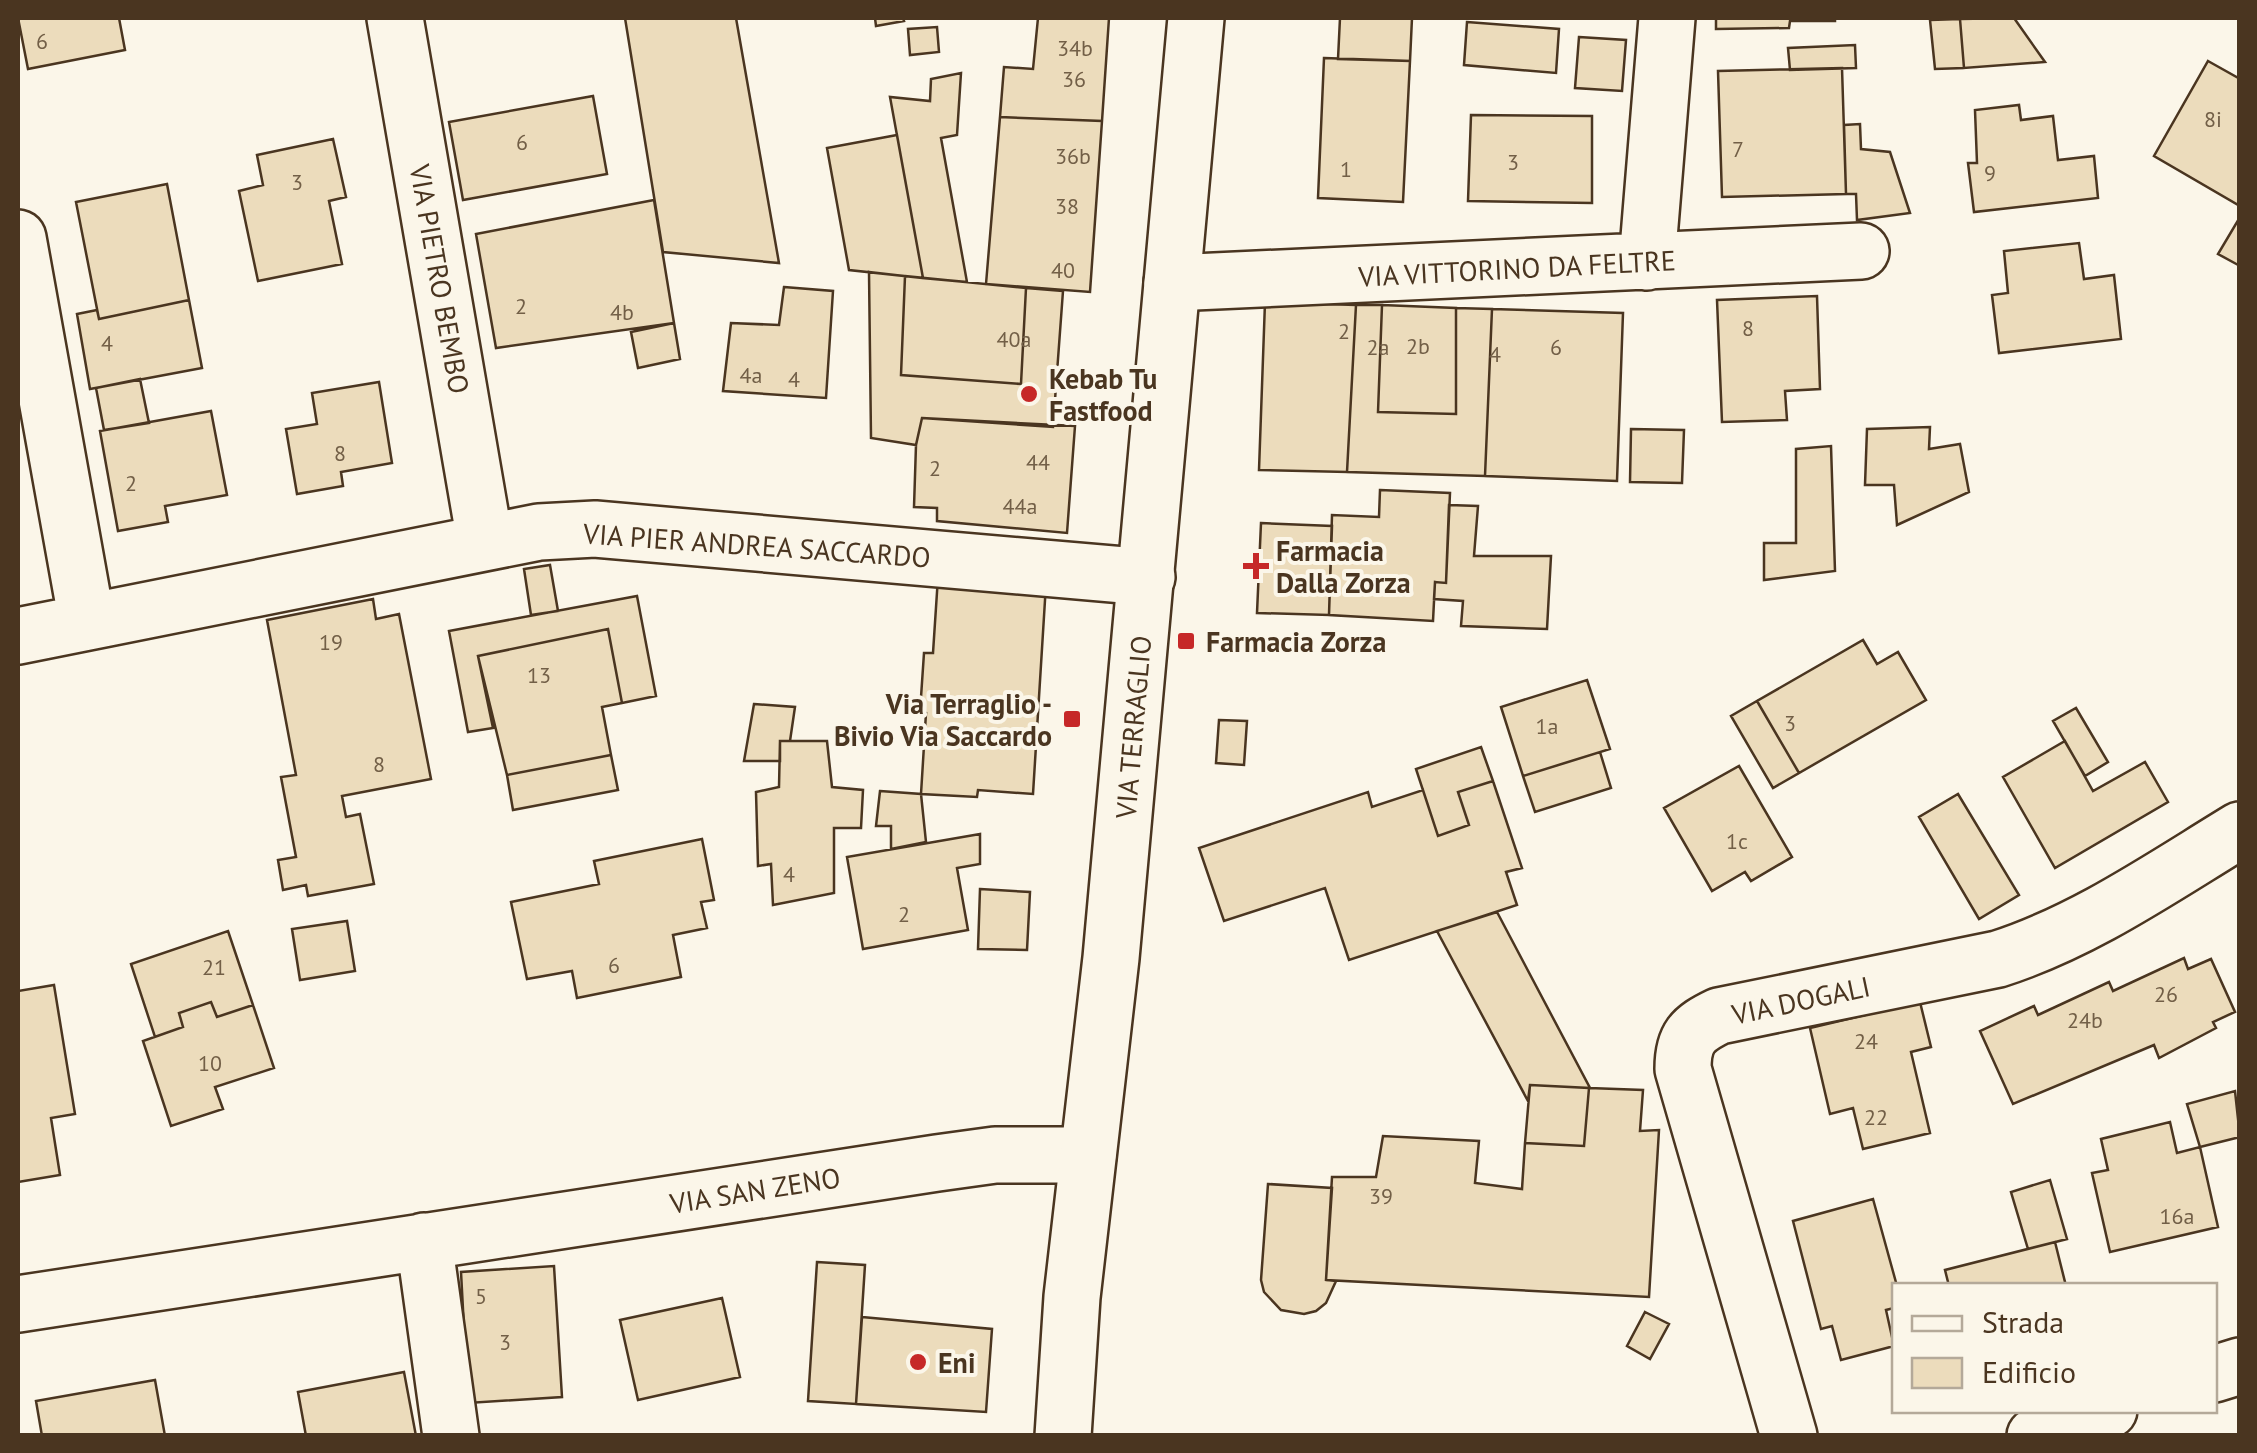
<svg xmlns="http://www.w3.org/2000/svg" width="2257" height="1453" font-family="'PT Sans',sans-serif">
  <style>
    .building { fill: #ecdcbc; stroke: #4a3520; stroke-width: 2.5 }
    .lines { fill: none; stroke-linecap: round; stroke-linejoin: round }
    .minor-casing { stroke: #4a3520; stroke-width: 60 }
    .major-casing { stroke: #4a3520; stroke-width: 60 }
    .minor { stroke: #fbf6e9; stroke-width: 55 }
    .major { stroke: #fbf6e9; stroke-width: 55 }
    .poi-dot { fill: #c62828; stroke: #fbf6e9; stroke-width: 4 }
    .labels { text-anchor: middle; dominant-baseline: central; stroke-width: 8; stroke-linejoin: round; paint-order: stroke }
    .number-label { font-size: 22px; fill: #725f47 }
    .street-label { font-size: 28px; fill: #4a3520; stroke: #fbf6e9 }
    .poi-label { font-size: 28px; font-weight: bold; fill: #4a3520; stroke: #fbf6e9; text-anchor: start }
  </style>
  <rect width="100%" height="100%" fill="#fbf6e9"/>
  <path class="building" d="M18,18H119L125,50L28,69Z
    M625,18H736L779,263L663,252Z
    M875,18H903L904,21L876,26Z
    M1038,18H1109L1102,121L1000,117L1004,67L1033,69Z
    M1340,18H1412L1410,61L1338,59Z
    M1716,18H1835V21H1790L1789,28L1716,29Z
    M2014,18L2045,62L1964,68L1960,19Z
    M1960,19L1964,68L1935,69L1930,20Z
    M1467,22L1559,29L1556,73L1464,65Z
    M937,27L939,52L910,55L908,29Z
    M1579,37L1626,40L1622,91L1575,88Z
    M1855,45L1856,68L1790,70L1788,48Z
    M1324,58L1410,61L1403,202L1318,198Z
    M2208,61L2240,79V206L2154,156Z
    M1842,68L1846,194L1722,197L1718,71Z
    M961,73L957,135L941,138L967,282L923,278L890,97L930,101L931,79Z
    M593,96L607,174L463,200L449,122Z
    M2019,105L2021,120L2053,116L2058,160L2094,156L2098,198L1974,212L1968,163H1977L1975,110Z
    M1471,115L1592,116V203L1468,201Z
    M1000,117L1102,121L1090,292L986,284Z
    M1860,124L1861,149L1890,152L1910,213L1857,220L1856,194H1846L1844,125Z
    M897,135L923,278L849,270L827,148Z
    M333,139L346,197L329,201L342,264L258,281L239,191L263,185L257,155Z
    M167,184L189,300L99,319L76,202Z
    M654,200L674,323L496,348L476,234Z
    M2240,217V266L2218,254Z
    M2079,243L2084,279L2114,275L2121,339L1999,353L1992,295L2008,293L2004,251Z
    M869,272L905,276L901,375L1021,384L1026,288L1063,291L1053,427L922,418L916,445L871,438Z
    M905,276L1026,288L1021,384L901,375Z
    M784,287L833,291L826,398L723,391L731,323L779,325Z
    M1817,296L1820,389L1785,391L1787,420L1722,422L1717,300Z
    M189,300L202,368L90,389L77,314L97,310L99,319Z
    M1265,302L1356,305L1347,472L1259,470Z
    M1356,305H1382L1378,412L1456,414V308L1492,309L1485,476L1347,472Z
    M1382,305L1456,308V414L1378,412Z
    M1492,309L1623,313L1617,481L1485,476Z
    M674,323L680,359L638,368L631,332Z
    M140,379L149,423L104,430L96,388Z
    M379,382L392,463L341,472L343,486L297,494L286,429L317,424L312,393Z
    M211,411L227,495L165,506L168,522L118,531L100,431Z
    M922,418L1075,426L1067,533L937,521V508L914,507L916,445Z
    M1930,427L1929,449L1960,444L1969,492L1897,525L1894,485H1865L1867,429Z
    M1631,429L1684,430L1682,483L1630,482Z
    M1831,446L1835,571L1764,580V543H1796V449Z
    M1380,490L1450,493L1446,583L1435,582L1433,621L1329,615L1332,515L1379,517Z
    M1449,505L1478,506L1474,556H1551L1547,629L1461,626L1463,601L1434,599L1435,582L1446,583Z
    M1261,523L1332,526L1329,615L1257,613Z
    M550,565L558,611L531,615L524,569Z
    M938,577L1046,584L1033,794L978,790L977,797L921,794L926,713L920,712L924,653H933Z
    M637,596L656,696L622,703L608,629L478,656L493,728L468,732L449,631Z
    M373,599L376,619L399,614L431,779L342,796L346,817L360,814L374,884L308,896L306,885L283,890L278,860L296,857L281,777L296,775L267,620Z
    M608,629L622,703L602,707L611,755L507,775L478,656Z
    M1863,640L1877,664L1898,652L1926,700L1799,773L1757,701Z
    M1587,680L1610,749L1523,776L1501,707Z
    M1757,701L1799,773L1773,788L1731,716Z
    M754,704L795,707L790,741H780V761H744Z
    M2076,708L2108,762L2085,776L2053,721Z
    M1219,720L1247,721L1244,765L1216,763Z
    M780,741H827L832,787L863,790L861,828H834V893L773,905L771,864L758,866L756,792L779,787Z
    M2065,741L2093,791L2145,762L2168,802L2055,868L2003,777Z
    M1481,747L1493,781L1458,792L1469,825L1438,836L1416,769Z
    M1600,752L1611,788L1535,812L1523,776Z
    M611,755L618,790L513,810L507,775Z
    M1739,766L1792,857L1751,881L1745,872L1712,891L1664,808Z
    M1493,781L1522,868L1506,872L1517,905L1349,960L1325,888L1224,921L1199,848L1368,792L1372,807L1423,790L1438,836L1469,825L1458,792Z
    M880,791L921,794L926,842L891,849V826H876Z
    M1958,794L2019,895L1979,919L1919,817Z
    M980,834V864L957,868L968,930L863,949L847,857Z
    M702,839L714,900L701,902L707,928L673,935L681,977L577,998L572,971L527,979L511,902L599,884L594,861Z
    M980,889L1030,892L1027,950L978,949Z
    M1497,912L1590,1088L1530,1085L1528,1101L1437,931Z
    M347,921L355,971L300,980L292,929Z
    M228,931L253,1005L217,1017L211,1002L179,1013L183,1027L155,1037L131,964Z
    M2184,958L2188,969L2211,959L2235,1012L2213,1022L2216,1028L2159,1058L2154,1045L2013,1104L1980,1031L2034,1006L2038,1015L2109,982L2113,991Z
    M54,985L75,1114L51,1118L60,1175L18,1182V991Z
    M211,1002L217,1017L253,1005L274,1068L215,1087L223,1109L171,1126L143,1041L183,1027L179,1013Z
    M1920,1002L1931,1047L1911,1052L1930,1133L1863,1149L1853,1108L1830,1114L1810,1028Z
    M1530,1085L1589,1088L1584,1146L1525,1143Z
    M1589,1088L1643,1090L1640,1131L1659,1130L1649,1297L1326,1280L1332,1177H1376L1383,1136L1479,1141L1475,1183L1522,1189L1525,1143L1584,1146Z
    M2235,1091L2240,1137L2200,1147L2187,1104Z
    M2170,1122L2177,1153L2200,1147L2218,1227L2110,1252L2092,1173L2108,1170L2101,1139Z
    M2050,1180L2067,1239L2028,1249L2011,1192Z
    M1268,1184L1332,1188L1326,1280L1336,1281L1326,1303L1316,1311L1304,1314L1281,1310L1264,1292L1261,1280Z
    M1873,1199L1897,1286L1894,1308L1886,1310L1894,1346L1841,1360L1832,1326L1821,1329L1793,1221Z
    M2055,1242L2066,1286H1949L1945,1270Z
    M817,1262L865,1265L856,1404L808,1401Z
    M554,1266L562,1397L468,1403L461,1272Z
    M722,1298L740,1377L638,1400L620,1320Z
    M1645,1312L1669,1324L1650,1359L1627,1346Z
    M862,1317L992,1329L986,1412L856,1404Z
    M404,1372L416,1436H306L298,1392Z
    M155,1380L165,1436H42L36,1401Z"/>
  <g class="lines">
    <defs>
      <path id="minor" d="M395,18L485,541
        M18,238L87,622
        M1647,262L1667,18
        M1172,283L1861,251
        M18,636L539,532L595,529L1147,577
        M424,1241L451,1436
        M18,1304L937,1163L995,1155H1088
        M2214,1374L2240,1366
        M1789,1436L1683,1069C1683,1038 1692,1029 1719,1016L1998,959C2085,931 2161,878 2240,830
        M2035,1436L2109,1410"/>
      <path id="major" d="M1063,1436L1072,1297L1111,958L1196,18"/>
    </defs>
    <use href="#minor" class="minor-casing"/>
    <use href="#major" class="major-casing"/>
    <use href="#minor" class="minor"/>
    <use href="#major" class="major"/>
  </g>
  <g class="poi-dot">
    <circle cx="1029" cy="394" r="10"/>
    <path d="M1251 551h10v10h10v10h-10v10h-10v-10h-10v-10h10z"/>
    <rect x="1176" y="631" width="20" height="20" rx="5"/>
    <rect x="1062" y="709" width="20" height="20" rx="5"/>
    <circle cx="918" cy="1362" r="10"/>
  </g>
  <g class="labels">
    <g class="number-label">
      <text x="42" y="41">6</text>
      <text x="1075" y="48">34b</text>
      <text x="1074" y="79">36</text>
      <text x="2213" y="119">8i</text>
      <text x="522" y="142">6</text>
      <text x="1738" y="149">7</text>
      <text x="1073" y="156">36b</text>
      <text x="1513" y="162">3</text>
      <text x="1346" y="169">1</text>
      <text x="1990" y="173">9</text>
      <text x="297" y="182">3</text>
      <text x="1067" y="206">38</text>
      <text x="1063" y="270">40</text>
      <text x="521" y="306">2</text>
      <text x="622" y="312">4b</text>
      <text x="1748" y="328">8</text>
      <text x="1344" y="331">2</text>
      <text x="1014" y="339">40a</text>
      <text x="107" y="343">4</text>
      <text x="1418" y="346">2b</text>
      <text x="1378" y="347">2a</text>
      <text x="1556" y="347">6</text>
      <text x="1495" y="354">4</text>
      <text x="751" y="375">4a</text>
      <text x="794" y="379">4</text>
      <text x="340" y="453">8</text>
      <text x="1038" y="462">44</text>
      <text x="935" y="468">2</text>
      <text x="131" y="483">2</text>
      <text x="1020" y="506">44a</text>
      <text x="331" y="642">19</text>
      <text x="539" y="675">13</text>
      <text x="1790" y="723">3</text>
      <text x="1547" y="726">1a</text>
      <text x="379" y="764">8</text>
      <text x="1737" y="841">1c</text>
      <text x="789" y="874">4</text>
      <text x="904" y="914">2</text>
      <text x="614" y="965">6</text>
      <text x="214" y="967">21</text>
      <text x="2166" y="994">26</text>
      <text x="2085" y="1020">24b</text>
      <text x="1866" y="1041">24</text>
      <text x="210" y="1063">10</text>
      <text x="1876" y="1117">22</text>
      <text x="1381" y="1196">39</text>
      <text x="2177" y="1216">16a</text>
      <text x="481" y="1296">5</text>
      <text x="505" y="1342">3</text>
    </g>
    <g class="street-label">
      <text transform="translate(1517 268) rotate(-3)">VIA VITTORINO DA FELTRE</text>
      <text transform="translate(440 279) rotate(80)">VIA PIETRO BEMBO</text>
      <text transform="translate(757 545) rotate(4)">VIA PIER ANDREA SACCARDO</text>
      <text transform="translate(1133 727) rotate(-85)">VIA TERRAGLIO</text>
      <text transform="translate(1801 1000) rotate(-12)">VIA DOGALI</text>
      <text transform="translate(755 1190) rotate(-9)">VIA SAN ZENO</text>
    </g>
    <g class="poi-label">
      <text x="1049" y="378">Kebab Tu<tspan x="1049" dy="32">Fastfood</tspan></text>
      <text x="1276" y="550">Farmacia<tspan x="1276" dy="32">Dalla Zorza</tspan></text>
      <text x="1206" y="641">Farmacia Zorza</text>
      <text x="1052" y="703" text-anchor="end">Via Terraglio -<tspan x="1052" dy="32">Bivio Via Saccardo</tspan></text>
      <text x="938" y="1362">Eni</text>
    </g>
  </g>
  <rect width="2257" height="1453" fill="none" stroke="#4a3520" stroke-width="40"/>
  <rect x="1892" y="1283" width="325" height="130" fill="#fbf6e9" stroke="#b4a999" stroke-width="2.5"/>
  <rect x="1912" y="1316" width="50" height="15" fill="#fbf6e9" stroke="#b4a999" stroke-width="2.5"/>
  <text x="1982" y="1333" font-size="30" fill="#4a3520">Strada</text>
  <rect x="1912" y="1358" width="50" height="30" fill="#ecdcbc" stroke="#b4a999" stroke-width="2.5"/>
  <text x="1982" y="1383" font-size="30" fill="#4a3520">Edificio</text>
</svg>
